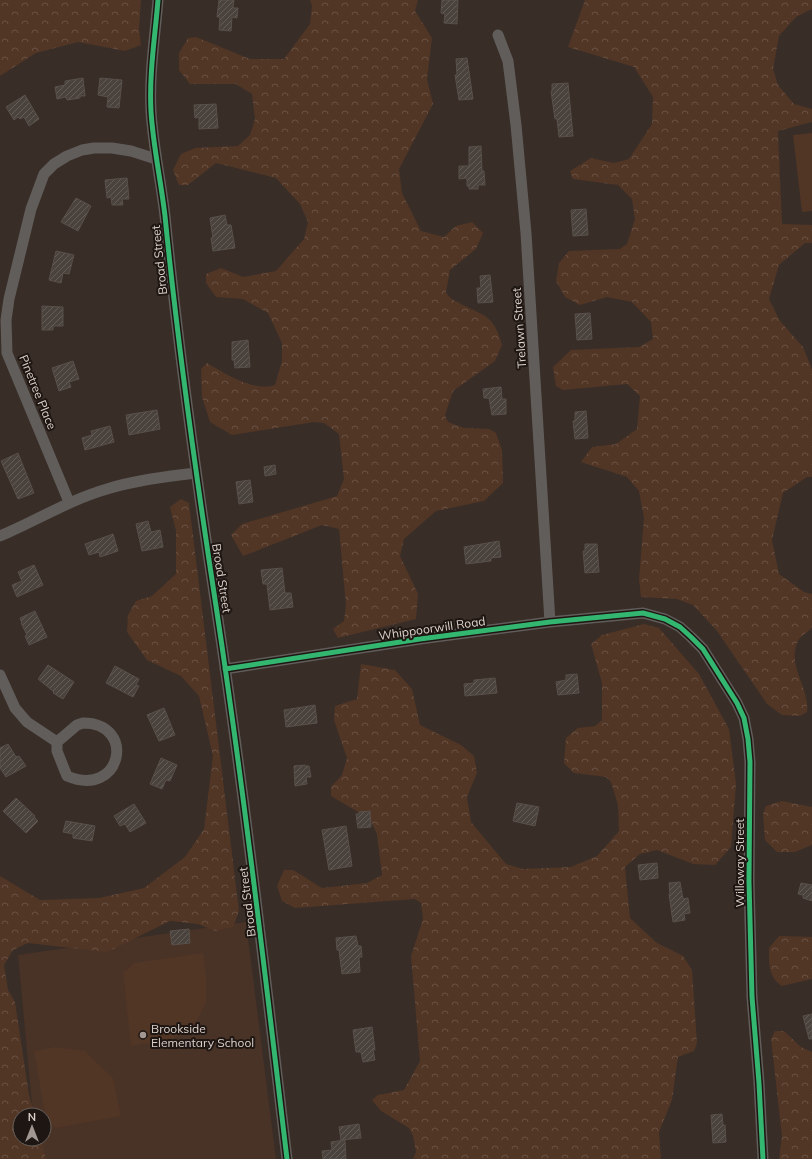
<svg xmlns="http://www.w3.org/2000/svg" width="812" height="1159" font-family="Mulish,sans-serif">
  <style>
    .built { fill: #493226 }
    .forest { fill: url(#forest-crowns) }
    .pitch { fill: #513525 }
    .building { fill: url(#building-hatch); stroke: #59504b }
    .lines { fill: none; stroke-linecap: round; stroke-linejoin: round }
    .minor { stroke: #615d5a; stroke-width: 11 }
    .cycleway-casing { stroke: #1e1612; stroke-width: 8 }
    .cycleway { stroke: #33b770; stroke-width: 5 }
    .poi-dot { fill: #a39891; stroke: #1e1612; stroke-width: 1.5 }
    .labels { text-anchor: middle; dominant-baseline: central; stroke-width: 4; stroke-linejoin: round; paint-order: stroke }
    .street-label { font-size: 12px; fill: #ddd1ca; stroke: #1e1612 }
    .poi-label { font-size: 12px; fill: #ddd1ca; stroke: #1e1612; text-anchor: start }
  </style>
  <defs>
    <pattern id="forest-crowns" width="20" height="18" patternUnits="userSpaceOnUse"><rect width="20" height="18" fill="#513525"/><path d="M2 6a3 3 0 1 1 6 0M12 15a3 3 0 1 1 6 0" fill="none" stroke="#6a5143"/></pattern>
    <pattern id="building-hatch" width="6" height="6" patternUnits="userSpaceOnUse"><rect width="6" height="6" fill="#4a423c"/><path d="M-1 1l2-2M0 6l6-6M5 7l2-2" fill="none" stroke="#645c57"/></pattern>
  </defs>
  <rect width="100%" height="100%" fill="#382d27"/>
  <path class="built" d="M246,922L276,1159H38L36,1139H44V1115H33L18,955Z"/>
  <path class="forest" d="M0,0H141L139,30L141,45L125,51L78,42L36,53L0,76Z
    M310,0H418L415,11L432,38L427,79L433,104L399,169L402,193L421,231L444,237L456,226L472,222L483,233L476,249L450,270L446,292C450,299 455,301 463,305C488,317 494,317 502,345L495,361L453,391L445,415L448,422L464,428L489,429L496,433L502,450L503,483L484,501L436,511L404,539L400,556L418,594L416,619L338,638L333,629L344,621L346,605L339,529L322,525L243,556L231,535L242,524L337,496L344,479L339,434L324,423L314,422L232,435L210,422L202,397L201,369L207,363C226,374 253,392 275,385L282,361V343L268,313L243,299L216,297L206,283V274L221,268L243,277L276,271L304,239L308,222L300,204L276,178L216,163L188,185H179L173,170L181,154L195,148L238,146L250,135L255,119L252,94L236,84H190L179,70V53L188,38L196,37L250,59H284L310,24L312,6Z
    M585,0H812V9L796,17L779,36L773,69L778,85L794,104L812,109V122L778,131L782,224L812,225V243H805L779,265L769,299L780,321L803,347L812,369V477H807L783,493L772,540L779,574L804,592L812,594V628C808,632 800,636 798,641C786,665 810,688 807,712L800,716L782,715L767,704L717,631L693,605L677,599L641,597L639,579L644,518L639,491L627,477L581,462L592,447L616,444L637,429L640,396L627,384L563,390L556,386L553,367L571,350L639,347L653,339L651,322L632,302L607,297L580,305L565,297L556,281L559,263L569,251L620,249L627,244L635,219L632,199L618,185L573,179L570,171L591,158L614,163L629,159L652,124L653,97L634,67L568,47Z
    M181,499L189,503L239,911L233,927L215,931L198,924L170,921L107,952L28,943L13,950L4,965L8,990L15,1002L29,1095L35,1115H20V1139H41L46,1159H0V876L40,900L99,898L144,888L185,857L204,829L213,756L199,696L181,676L147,660L127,632L128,615L136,601L152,596L176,574V531L170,507Z
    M644,624L659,628L699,674L729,729L736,784L731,847L715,865L693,864L657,850L640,854L625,867L630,918L657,943L683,956L692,970L697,1043L694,1051L678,1057L672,1100L659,1132L661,1159H413L416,1152L413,1136L409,1128L381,1111L372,1100L378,1095L404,1090L420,1061L411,956L423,919L421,903L415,899L295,908L282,901L277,886L284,870H293L322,888L367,883L382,875L377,834L370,819L331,796V787L342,775L347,758L334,720L335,706L357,699L361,664L395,670L412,689L420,725L461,745L474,756L477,773L467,797L471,822L506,864L523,869L571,867L597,856L619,831L618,805L611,782L606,777L574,773L564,763L566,738L578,728L595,726L602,720V683L591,644L602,635Z
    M782,801L812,807V845L795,852H777L765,840L763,814L766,806Z
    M779,936L812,937V979L782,986C768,977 769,964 769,948Z
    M775,1031H784L801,1047L812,1052V1159H779L782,1136L771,1039Z"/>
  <path class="pitch" d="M812,133V211L802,212L793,135Z
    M203,953L206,975V1002L193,1028L173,1039L131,1046L123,973L134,963Z
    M55,1047L85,1051L113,1078L121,1116L56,1128L46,1121L34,1051Z"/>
  <path class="building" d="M219,0H234L233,8H238L237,18L232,17L231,31L219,30L220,17H217Z
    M442,0H458L457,24L444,23L445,14L441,13Z
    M467,58L473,99L459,100L455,75H457L456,59Z
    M83,78L85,96H80V98L67,100L66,97L57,99L55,87L65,85V81Z
    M100,78L122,80L119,108L107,107L108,97L98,95Z
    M568,83L573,136L559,137L557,119H555L551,91H552V84Z
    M25,95L39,119L29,126L24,117L20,119L18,117L14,120L6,107Z
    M216,104L218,128L199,129V117L195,118L194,105Z
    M481,146L482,171H484L485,185H478V189H469V186H467V178L459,179V166H469V147Z
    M127,178L129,199H122L123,205H112L111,197L107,198L105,180Z
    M76,198L91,206L78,231L61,222Z
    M586,209L588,235L573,236L571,210Z
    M225,215L227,225H231L235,248L213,251L211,238H213L210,218Z
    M56,251L74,255L69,274L63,273L61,283L49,280Z
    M490,275L493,302L478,303L477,288H481L480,276Z
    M42,306L63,307V326H53V330H42Z
    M590,313L592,339L577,340L575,314Z
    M248,340L250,367L235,368L234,360H232V342Z
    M73,361L79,379L69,382L71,387L59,391L52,368Z
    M501,387L502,399H506V414L492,415L489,398H484L483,389Z
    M157,410L160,429L129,435L126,415Z
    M586,411L588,438L575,439L573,421H575V412Z
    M110,426L114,442L85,450L82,438L92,435L91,431Z
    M18,453L34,493L18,499L1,461Z
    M275,465L276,474L265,476L264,467Z
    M250,480L253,502L239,504L236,482Z
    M148,521L151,532L160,530L163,547L142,551L136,524Z
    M113,534L118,551L100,557L99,552L89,555L85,544Z
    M499,541L501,557L491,558V561L466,564L464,547Z
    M585,544H597L599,572L585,573L583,551H585Z
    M34,565L43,585L17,597L12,585L22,581L18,572Z
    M282,568L285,593H291L293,607L270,610L267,584H263L261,570Z
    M35,611L47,637L29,645L25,636L27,635L21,623H22L20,618Z
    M48,665L74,682L63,699L53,693L54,692L38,679Z
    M115,666L139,679L136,685L139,686L133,697L106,683Z
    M577,674L579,693L558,695L556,682L566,680V675Z
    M495,678L497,693L465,696L464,684L474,683V680Z
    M315,705L317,723L286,727L284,710Z
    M164,708L175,735L159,741L147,715Z
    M8,744L16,757L19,756L26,766L6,777L0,768V748Z
    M161,758L177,765L170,781L166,780L162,789L150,784Z
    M305,765V766H309L311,777H306L307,784L295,786L294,766Z
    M16,798L35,816L34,817L38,821L26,833L3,811Z
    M517,803L539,807L535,826L513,821Z
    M134,804L146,823L130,832L125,824L120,826L114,816Z
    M370,811L371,827L358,828L356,814H359V812Z
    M66,821L95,826L92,841L73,838V834L63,832Z
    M346,826L352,866L329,870L322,830Z
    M657,863L658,878L640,880L638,865Z
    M680,882L683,899L688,898L690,913L684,914L685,920L673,922L669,894H670L669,883Z
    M801,883L812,885V901L803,898V895L798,894Z
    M189,929L190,943L172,945L170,931Z
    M356,936L358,946H361L362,957H359L360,972L342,974L339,950H337L336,938Z
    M812,1014V1039H809L803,1016Z
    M372,1027L375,1050H373L375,1060L363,1062L361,1052H356L353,1030Z
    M722,1114L723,1125H725L726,1142L713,1143L711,1115Z
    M359,1124L361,1138L341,1140L339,1127Z
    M345,1140L346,1159H323L322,1151L332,1150L331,1142Z"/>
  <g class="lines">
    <path class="minor" d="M158,0C155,37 149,74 151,111C153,146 161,181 165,216C178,347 196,476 216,606C244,790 265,974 287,1159
      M498,35L508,61L516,125L526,233L550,622
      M69,502L7,353L6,320L9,299L31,209L44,174L54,164L67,156L82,150L94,148H112L131,151L156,159
      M0,536C36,521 69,500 107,489C136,480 166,477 195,473
      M225,669L420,639L550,622L643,613L665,619L680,627L691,637L703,649L737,703L744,718L748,739L750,762L749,881L752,997L759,1083L763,1159
      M0,675L15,708L27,722L57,742
      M83,723C137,723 122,799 67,776L57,751V742L77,725Z"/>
    <defs>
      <path id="cycleway" d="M158,0C155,37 149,74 151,111C153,146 161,181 165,216C178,347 196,476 216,606C244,790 265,974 287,1159
        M225,669L420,639L550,622L643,613L665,619L680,627L691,637L703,649L737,703L744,718L748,739L750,762L749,881L752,997L759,1083L763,1159"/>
    </defs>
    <use href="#cycleway" class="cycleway-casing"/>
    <use href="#cycleway" class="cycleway"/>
  </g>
  <circle class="poi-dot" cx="143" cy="1035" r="4"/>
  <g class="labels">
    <g class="street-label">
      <text transform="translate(159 260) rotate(-96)">Broad Street</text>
      <text transform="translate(519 328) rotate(-94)">Trelawn Street</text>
      <text transform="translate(38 392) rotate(68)">Pinetree Place</text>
      <text transform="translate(222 578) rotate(81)">Broad Street</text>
      <text transform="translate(432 628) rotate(-8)">Whippoorwill Road</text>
      <text transform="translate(739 863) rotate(-90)">Willoway Street</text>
      <text transform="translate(247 902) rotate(-97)">Broad Street</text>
    </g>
    <g class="poi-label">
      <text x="151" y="1028">Brookside<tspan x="151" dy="14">Elementary School</tspan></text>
    </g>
  </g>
  <g transform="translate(32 1127)"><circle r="19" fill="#1e1612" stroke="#6a615c"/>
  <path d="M0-3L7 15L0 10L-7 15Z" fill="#a39891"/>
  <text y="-6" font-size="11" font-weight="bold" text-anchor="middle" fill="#ddd1ca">N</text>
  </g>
</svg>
